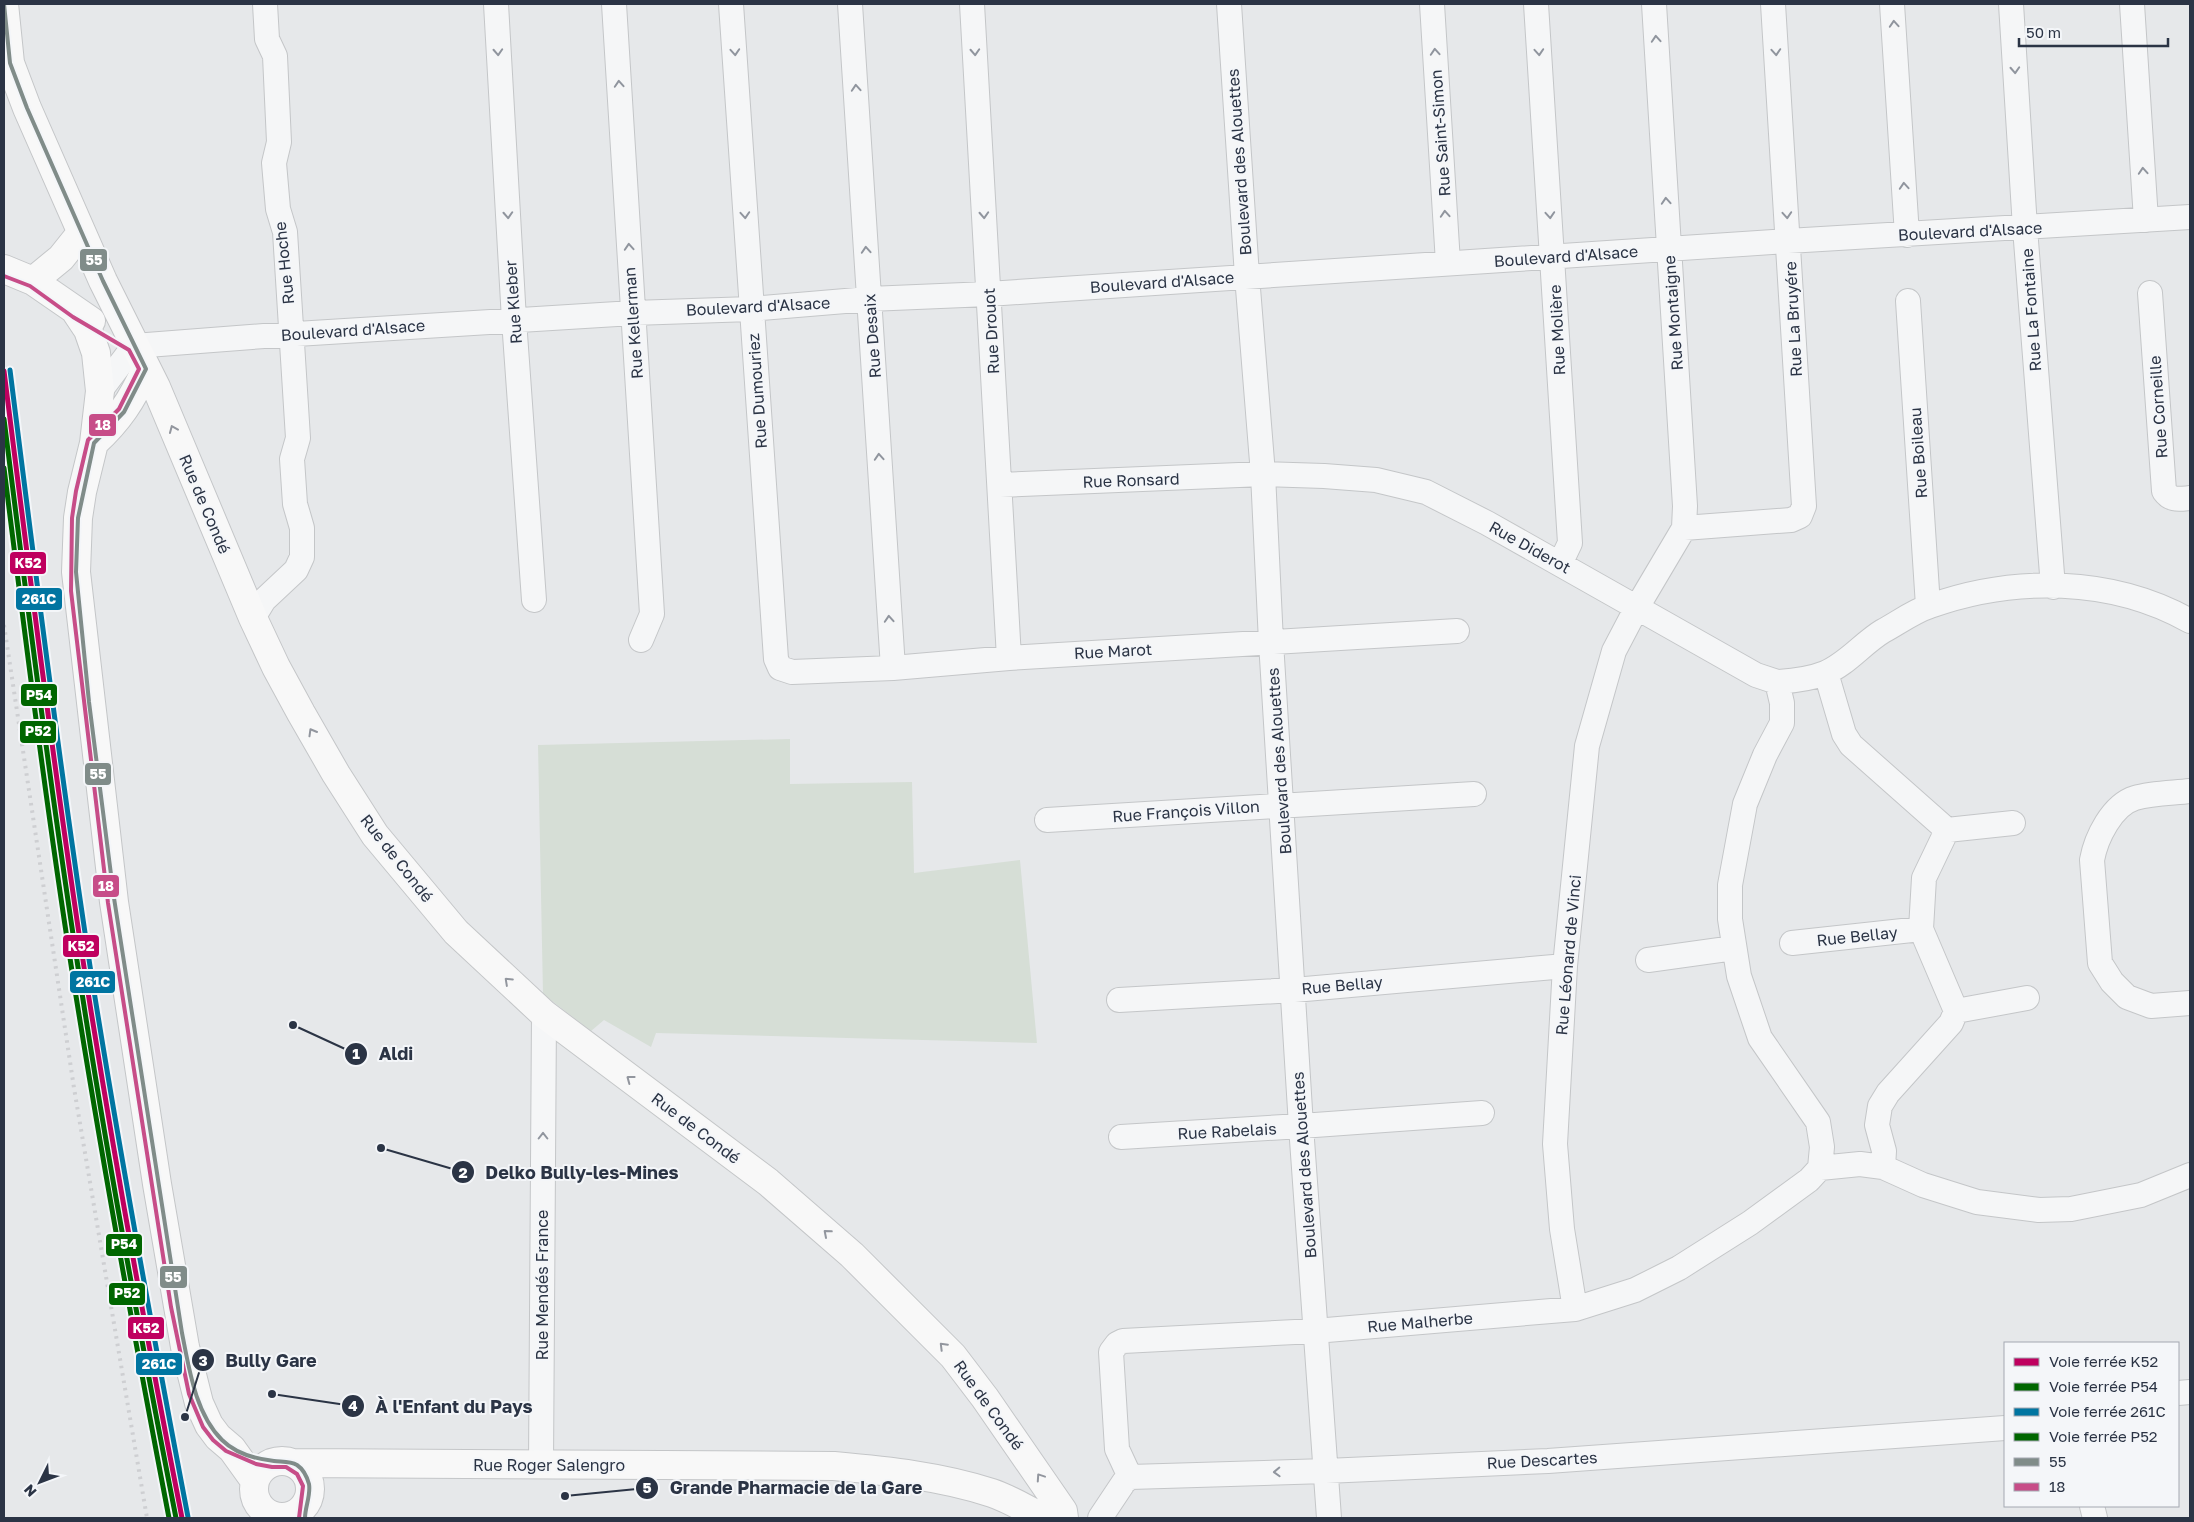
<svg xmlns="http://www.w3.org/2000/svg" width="2194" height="1522" font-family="'Golos Text',sans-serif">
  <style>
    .green { fill: #d6ded6 }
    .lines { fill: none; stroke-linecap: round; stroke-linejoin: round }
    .street-casing { stroke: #c4c6c8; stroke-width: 26 }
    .secondary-casing { stroke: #c4c6c8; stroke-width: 30 }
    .street { stroke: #f5f6f7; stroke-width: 24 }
    .secondary { stroke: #f8f8f8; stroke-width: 28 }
    .rail { stroke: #cecfd2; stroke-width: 4; stroke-dasharray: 2.5 5; stroke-linecap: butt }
    .bus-1-casing { stroke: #f4f6f9; stroke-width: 8 }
    .bus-2-casing { stroke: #f4f6f9; stroke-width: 8 }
    .bus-1 { stroke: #808c89; stroke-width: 4 }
    .bus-2 { stroke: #c74d88; stroke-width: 4 }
    .rail-1-casing { stroke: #f4f6f9; stroke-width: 9 }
    .rail-2-casing { stroke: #f4f6f9; stroke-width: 9 }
    .rail-3-casing { stroke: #f4f6f9; stroke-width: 9 }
    .rail-4-casing { stroke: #f4f6f9; stroke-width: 9 }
    .rail-1 { stroke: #bf005f; stroke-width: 5 }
    .rail-2 { stroke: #060; stroke-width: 5 }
    .rail-3 { stroke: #0075a1; stroke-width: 5 }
    .rail-4 { stroke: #060; stroke-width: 5 }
    .oneway { stroke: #90959e }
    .oneway2 { stroke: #92969e }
    .labels { text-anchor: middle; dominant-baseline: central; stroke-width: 4; stroke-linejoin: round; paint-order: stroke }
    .street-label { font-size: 16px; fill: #2b3445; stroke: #f4f6f9 }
    .leader { fill: none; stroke: #2b3445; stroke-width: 2 }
    .callout-dot { fill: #2b3445; stroke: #f4f6f9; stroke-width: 2 }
    .mark-label { font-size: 15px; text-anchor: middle; font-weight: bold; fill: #fff }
    .callout-label { font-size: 18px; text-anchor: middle; font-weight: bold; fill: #2b3445; stroke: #f4f6f9; stroke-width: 4; stroke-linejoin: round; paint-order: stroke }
    .line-badge { stroke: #f4f6f9; stroke-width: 2 }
    .badge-label { font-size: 14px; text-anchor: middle; font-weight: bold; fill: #fff }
  </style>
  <rect width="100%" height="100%" fill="#e6e8ea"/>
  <path class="green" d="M790,739V784L912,782L914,873L1020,860L1037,1043L656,1033L651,1047L604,1020L591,1031L543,994L538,745Z"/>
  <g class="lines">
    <defs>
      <path id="street" d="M496,4L514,320L534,600
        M614,4L652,614L641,640
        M731,4L776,659L780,668L792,672L893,668L1009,658L1457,631
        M850,4L893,668
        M972,4L1009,658
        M1229,4L1247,276L1263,474L1271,642L1301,1126L1329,1518
        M1432,4L1448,263
        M1536,4L1570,543L1560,564
        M1892,4L1907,235
        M2011,4L2025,228L2053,587
        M2132,4L2146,220
        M2150,293L2164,491C2171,501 2179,499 2190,498
        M1908,301L1928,606
        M100,391L134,346L264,336L633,313L751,309L869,299L988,294L1788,241L2190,217
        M1000,485L1263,474L1324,476L1376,480L1426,492L1487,523L1756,675L1777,682
        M1684,528L1791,520L1800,516L1804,506L1773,4
        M253,618L264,600L296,570L302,557V528L295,504L292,459L298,438L285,232L278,209L274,163L279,142L275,56L267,39L265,4
        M2190,621C2112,577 2014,576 1930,606C1914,611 1898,623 1883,631C1863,643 1847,664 1825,673C1810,679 1793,681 1777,682L1782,703V723L1765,755L1745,804L1730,885V919L1739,976L1760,1038L1818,1122L1822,1147L1820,1168L1860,1164L1883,1167L1923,1185L1977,1202L2039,1210L2071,1209L2141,1195L2190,1175
        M1826,673L1844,734L1851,745L1947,830
        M2190,791C2173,793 2152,793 2135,798C2112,805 2096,838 2092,860L2100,963L2112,982L2127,997L2151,1006L2190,1003
        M1047,820L1474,794
        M2013,823L1947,830L1924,878L1921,929L1956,1011L2027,998
        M1792,943L1921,929
        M1648,960L1734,948
        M1119,1000L1294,990L1565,966
        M1121,1137L1301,1126L1482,1113
        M1883,1167L1884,1151L1877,1125L1880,1106L1888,1093L1951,1023L1956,1011
        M1575,1309L1562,1229L1555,1144L1565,966L1587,746L1614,651L1636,609L1684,528L1685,506L1654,4
        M2178,1393L2190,1392
        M541,1465L544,1014
        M1130,1477L1117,1449L1111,1352L1117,1344L1123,1341L1315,1331L1575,1309L1635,1290L1679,1268L1750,1223L1809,1180L1820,1168
        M2092,1506L2095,1518
        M1100,1518L1124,1482L1130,1477L1326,1471L1548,1461L2005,1428"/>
      <path id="secondary" d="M4,4L10,63L27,108L103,281L156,387L253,618L276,667L301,713L336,774L375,835L456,932L544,1014L768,1182L852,1255L953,1356L985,1398L1063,1511L1064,1518
        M4,269L33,281L91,321
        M33,281L61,258L81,233
        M76,312L88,330L96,353L100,391L94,443L82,492L78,518L76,572L114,902L157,1184L185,1347L199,1403L209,1425L218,1437L232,1449L255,1481
        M94,443C119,420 132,400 146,369
        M254 1489a28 28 0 1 1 56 0a28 28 0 1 1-56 0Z
        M294,1463L834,1466C888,1471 940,1476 992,1493C1010,1499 1027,1510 1044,1518"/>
    </defs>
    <use href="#street" class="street-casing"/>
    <use href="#secondary" class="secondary-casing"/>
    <use href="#street" class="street"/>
    <use href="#secondary" class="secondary"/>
    <path class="rail" d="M4,625L74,1088L147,1518"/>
    <defs>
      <path id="bus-1" d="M4,4L10,63L27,108L103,281L146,369L124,412L94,443L78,518L76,572L89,702L114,898L182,1333C189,1368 195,1413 222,1440C235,1453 256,1459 274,1461C281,1462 290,1461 297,1465C303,1469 307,1477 309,1484C311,1495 305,1507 305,1518"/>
      <path id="bus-2" d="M4,276L30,286L73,317L129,350L139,369L119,409L88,440L76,491L72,518L71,591L108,903L171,1307L189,1394L203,1427L213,1440L226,1451L256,1464L272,1467H286L297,1474L303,1486L299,1518"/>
    </defs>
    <use href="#bus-1" class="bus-1-casing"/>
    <use href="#bus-2" class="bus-2-casing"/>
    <use href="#bus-1" class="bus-1"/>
    <use href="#bus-2" class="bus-2"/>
    <defs>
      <path id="rail-1" d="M4,371C29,570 54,769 84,967C113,1151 146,1335 182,1518"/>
      <path id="rail-2" d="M4,419C27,602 50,785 78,967C106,1152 140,1335 176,1518"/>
      <path id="rail-3" d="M10,370C35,569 60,768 90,966C119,1150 153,1334 188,1517"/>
      <path id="rail-4" d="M4,468C25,636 46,804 72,971C101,1154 134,1336 169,1518"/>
    </defs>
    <use href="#rail-1" class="rail-1-casing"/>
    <use href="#rail-2" class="rail-2-casing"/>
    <use href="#rail-3" class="rail-3-casing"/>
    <use href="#rail-4" class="rail-4-casing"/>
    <use href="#rail-1" class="rail-1"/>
    <use href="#rail-2" class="rail-2"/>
    <use href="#rail-3" class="rail-3"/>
    <use href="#rail-4" class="rail-4"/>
  </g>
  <defs><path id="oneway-chevron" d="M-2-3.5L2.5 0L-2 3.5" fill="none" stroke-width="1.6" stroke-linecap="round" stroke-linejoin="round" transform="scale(1.25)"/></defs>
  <g class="oneway">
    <use href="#oneway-chevron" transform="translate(1894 24) rotate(-94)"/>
    <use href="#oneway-chevron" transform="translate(1656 39) rotate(-94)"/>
    <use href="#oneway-chevron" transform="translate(498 52) rotate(87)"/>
    <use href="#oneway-chevron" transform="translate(735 52) rotate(86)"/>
    <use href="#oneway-chevron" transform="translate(975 52) rotate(87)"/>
    <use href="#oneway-chevron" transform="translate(1435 52) rotate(-94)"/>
    <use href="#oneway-chevron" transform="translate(1539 52) rotate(86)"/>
    <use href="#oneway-chevron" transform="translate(1776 52) rotate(86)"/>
    <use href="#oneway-chevron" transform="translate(2015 70) rotate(87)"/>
    <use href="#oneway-chevron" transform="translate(619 84) rotate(-94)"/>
    <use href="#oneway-chevron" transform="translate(856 88) rotate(-94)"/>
    <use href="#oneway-chevron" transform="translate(2143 171) rotate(-94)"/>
    <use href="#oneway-chevron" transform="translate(1904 186) rotate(-94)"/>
    <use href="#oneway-chevron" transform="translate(1666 201) rotate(-94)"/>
    <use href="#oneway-chevron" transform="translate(1445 214) rotate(-94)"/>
    <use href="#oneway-chevron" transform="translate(508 215) rotate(87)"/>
    <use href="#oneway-chevron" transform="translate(745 215) rotate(86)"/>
    <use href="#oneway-chevron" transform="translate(984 215) rotate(87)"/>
    <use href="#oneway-chevron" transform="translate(1550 215) rotate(86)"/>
    <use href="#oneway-chevron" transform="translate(1787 215) rotate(86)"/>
    <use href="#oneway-chevron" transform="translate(629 247) rotate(-94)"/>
    <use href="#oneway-chevron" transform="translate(866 250) rotate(-94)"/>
    <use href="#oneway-chevron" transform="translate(879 457) rotate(-94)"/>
    <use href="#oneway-chevron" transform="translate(889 619) rotate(-94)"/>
    <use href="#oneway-chevron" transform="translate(543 1136) rotate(-90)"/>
    <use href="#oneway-chevron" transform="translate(1277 1472) rotate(178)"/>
  </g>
  <g class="oneway2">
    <use href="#oneway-chevron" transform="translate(173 429) rotate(-113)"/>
    <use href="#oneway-chevron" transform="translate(312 732) rotate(-120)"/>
    <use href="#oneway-chevron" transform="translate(508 981) rotate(-137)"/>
    <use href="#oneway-chevron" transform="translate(630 1079) rotate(-143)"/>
    <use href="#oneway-chevron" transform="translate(827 1233) rotate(-139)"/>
    <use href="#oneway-chevron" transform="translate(943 1346) rotate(-135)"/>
    <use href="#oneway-chevron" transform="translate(1040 1477) rotate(-124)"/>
  </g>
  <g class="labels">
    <g class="street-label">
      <text transform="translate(1440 133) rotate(-94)">Rue Saint-Simon</text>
      <text transform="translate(1239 162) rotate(-94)">Boulevard des Alouettes</text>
      <text transform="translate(1970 231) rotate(-3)">Boulevard d'Alsace</text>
      <text transform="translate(1566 256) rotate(-4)">Boulevard d'Alsace</text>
      <text transform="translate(284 263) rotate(-96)">Rue Hoche</text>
      <text transform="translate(1162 282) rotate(-4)">Boulevard d'Alsace</text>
      <text transform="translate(513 302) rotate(-94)">Rue Kleber</text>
      <text transform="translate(758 306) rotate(-3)">Boulevard d'Alsace</text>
      <text transform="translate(2031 310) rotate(-94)">Rue La Fontaine</text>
      <text transform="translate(1673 313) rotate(-94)">Rue Montaigne</text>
      <text transform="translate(1793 319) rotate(-93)">Rue La Bruyére</text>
      <text transform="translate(633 323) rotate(-94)">Rue Kellerman</text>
      <text transform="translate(353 330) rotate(-4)">Boulevard d'Alsace</text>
      <text transform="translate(1557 330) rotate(-93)">Rue Molière</text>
      <text transform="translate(991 331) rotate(-93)">Rue Drouot</text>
      <text transform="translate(872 336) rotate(-94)">Rue Desaix</text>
      <text transform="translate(757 391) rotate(-94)">Rue Dumouriez</text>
      <text transform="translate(2158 407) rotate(-94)">Rue Corneille</text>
      <text transform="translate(1918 453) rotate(-94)">Rue Boileau</text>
      <text transform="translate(1131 480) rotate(-2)">Rue Ronsard</text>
      <text transform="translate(205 504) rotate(67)">Rue de Condé</text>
      <text transform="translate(1530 547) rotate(29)">Rue Diderot</text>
      <text transform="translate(1113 651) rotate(-3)">Rue Marot</text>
      <text transform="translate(1279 761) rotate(-94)">Boulevard des Alouettes</text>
      <text transform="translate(1186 811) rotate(-4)">Rue François Villon</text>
      <text transform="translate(397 858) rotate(52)">Rue de Condé</text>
      <text transform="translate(1857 936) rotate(-6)">Rue Bellay</text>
      <text transform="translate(1568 955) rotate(-85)">Rue Léonard de Vinci</text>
      <text transform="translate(1342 985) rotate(-5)">Rue Bellay</text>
      <text transform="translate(696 1128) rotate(37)">Rue de Condé</text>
      <text transform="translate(1227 1131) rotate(-3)">Rue Rabelais</text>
      <text transform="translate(1304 1165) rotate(-94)">Boulevard des Alouettes</text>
      <text transform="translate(542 1285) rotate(-90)">Rue Mendés France</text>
      <text transform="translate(1420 1322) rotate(-5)">Rue Malherbe</text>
      <text transform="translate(989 1405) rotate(54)">Rue de Condé</text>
      <text transform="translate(1542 1460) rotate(-3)">Rue Descartes</text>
      <text x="549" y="1465">Rue Roger Salengro</text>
    </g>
  </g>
  <path class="leader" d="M293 1025L356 1054M381 1148L463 1172M185 1417L203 1360M272 1394L353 1406M565 1496L647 1488"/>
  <g class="callout-dot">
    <circle cx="293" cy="1025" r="5"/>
    <circle cx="381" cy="1148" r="5"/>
    <circle cx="185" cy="1417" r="5"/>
    <circle cx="272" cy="1394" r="5"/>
    <circle cx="565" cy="1496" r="5"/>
    <circle cx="356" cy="1054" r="12"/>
    <circle cx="463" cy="1172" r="12"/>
    <circle cx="203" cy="1360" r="12"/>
    <circle cx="353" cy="1406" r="12"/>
    <circle cx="647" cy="1488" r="12"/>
  </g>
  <g class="mark-label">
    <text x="356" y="1059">1</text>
    <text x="463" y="1178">2</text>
    <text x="203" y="1366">3</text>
    <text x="353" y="1411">4</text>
    <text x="647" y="1493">5</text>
  </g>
  <g class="callout-label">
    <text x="396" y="1060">Aldi</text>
    <text x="582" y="1179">Delko Bully-les-Mines</text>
    <text x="271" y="1367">Bully Gare</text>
    <text x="454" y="1413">À l'Enfant du Pays</text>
    <text x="796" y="1494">Grande Pharmacie de la Gare</text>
  </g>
  <g class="line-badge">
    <rect x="79" y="248" width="29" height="24" rx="5" fill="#808c89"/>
    <rect x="88" y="413" width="29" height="24" rx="5" fill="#c74d88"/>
    <rect x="9" y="551" width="38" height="24" rx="5" fill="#bf005f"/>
    <rect x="15" y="587" width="48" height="24" rx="5" fill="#0075a1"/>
    <rect x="20" y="683" width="38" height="24" rx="5" fill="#060"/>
    <rect x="19" y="720" width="38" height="24" rx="5" fill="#060"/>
    <rect x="84" y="762" width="28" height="24" rx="5" fill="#808c89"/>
    <rect x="92" y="874" width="28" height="24" rx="5" fill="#c74d88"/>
    <rect x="62" y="934" width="38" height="24" rx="5" fill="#bf005f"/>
    <rect x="69" y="970" width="47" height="24" rx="5" fill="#0075a1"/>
    <rect x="105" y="1233" width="38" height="24" rx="5" fill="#060"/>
    <rect x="159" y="1265" width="29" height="24" rx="5" fill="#808c89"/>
    <rect x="108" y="1282" width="38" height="24" rx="5" fill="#060"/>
    <rect x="127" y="1316" width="38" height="24" rx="5" fill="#bf005f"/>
    <rect x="135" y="1352" width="48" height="24" rx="5" fill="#0075a1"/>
  </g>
  <g class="badge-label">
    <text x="94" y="265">55</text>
    <text x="103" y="430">18</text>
    <text x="28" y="568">K52</text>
    <text x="39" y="604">261C</text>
    <text x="39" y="700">P54</text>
    <text x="38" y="736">P52</text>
    <text x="98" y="779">55</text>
    <text x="106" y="891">18</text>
    <text x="81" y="951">K52</text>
    <text x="93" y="987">261C</text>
    <text x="124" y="1249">P54</text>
    <text x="173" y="1282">55</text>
    <text x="127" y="1298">P52</text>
    <text x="146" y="1333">K52</text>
    <text x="159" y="1369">261C</text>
  </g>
  <rect width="2194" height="1522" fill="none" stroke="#2b3445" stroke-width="10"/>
  <rect x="2004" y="1342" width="175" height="165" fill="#f4f6f9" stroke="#a4a8b1"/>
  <rect x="2014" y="1358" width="25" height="8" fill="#bf005f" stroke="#a4a8b1"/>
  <text x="2049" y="1367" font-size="15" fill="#2b3445">Voie ferrée K52</text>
  <rect x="2014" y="1383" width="25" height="8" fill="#006600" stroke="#a4a8b1"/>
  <text x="2049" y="1392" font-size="15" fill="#2b3445">Voie ferrée P54</text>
  <rect x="2014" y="1408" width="25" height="8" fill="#0075a1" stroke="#a4a8b1"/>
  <text x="2049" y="1417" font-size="15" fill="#2b3445">Voie ferrée 261C</text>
  <rect x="2014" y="1433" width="25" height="8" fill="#006600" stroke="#a4a8b1"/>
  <text x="2049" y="1442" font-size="15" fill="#2b3445">Voie ferrée P52</text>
  <rect x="2014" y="1458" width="25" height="8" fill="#808c89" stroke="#a4a8b1"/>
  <text x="2049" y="1467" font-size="15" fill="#2b3445">55</text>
  <rect x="2014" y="1483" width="25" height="8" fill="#c74d88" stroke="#a4a8b1"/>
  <text x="2049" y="1492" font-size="15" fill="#2b3445">18</text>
  <g transform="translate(40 1482) rotate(228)" stroke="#f4f6f9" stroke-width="4" paint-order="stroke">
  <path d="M0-4L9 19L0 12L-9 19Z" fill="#2b3445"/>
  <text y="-8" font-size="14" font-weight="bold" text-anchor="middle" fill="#2b3445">N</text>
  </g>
  <path d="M2019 38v8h149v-8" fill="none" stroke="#2b3445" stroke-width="2.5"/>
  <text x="2026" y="38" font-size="15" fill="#2b3445" stroke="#f4f6f9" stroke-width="4" paint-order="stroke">50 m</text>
</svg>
